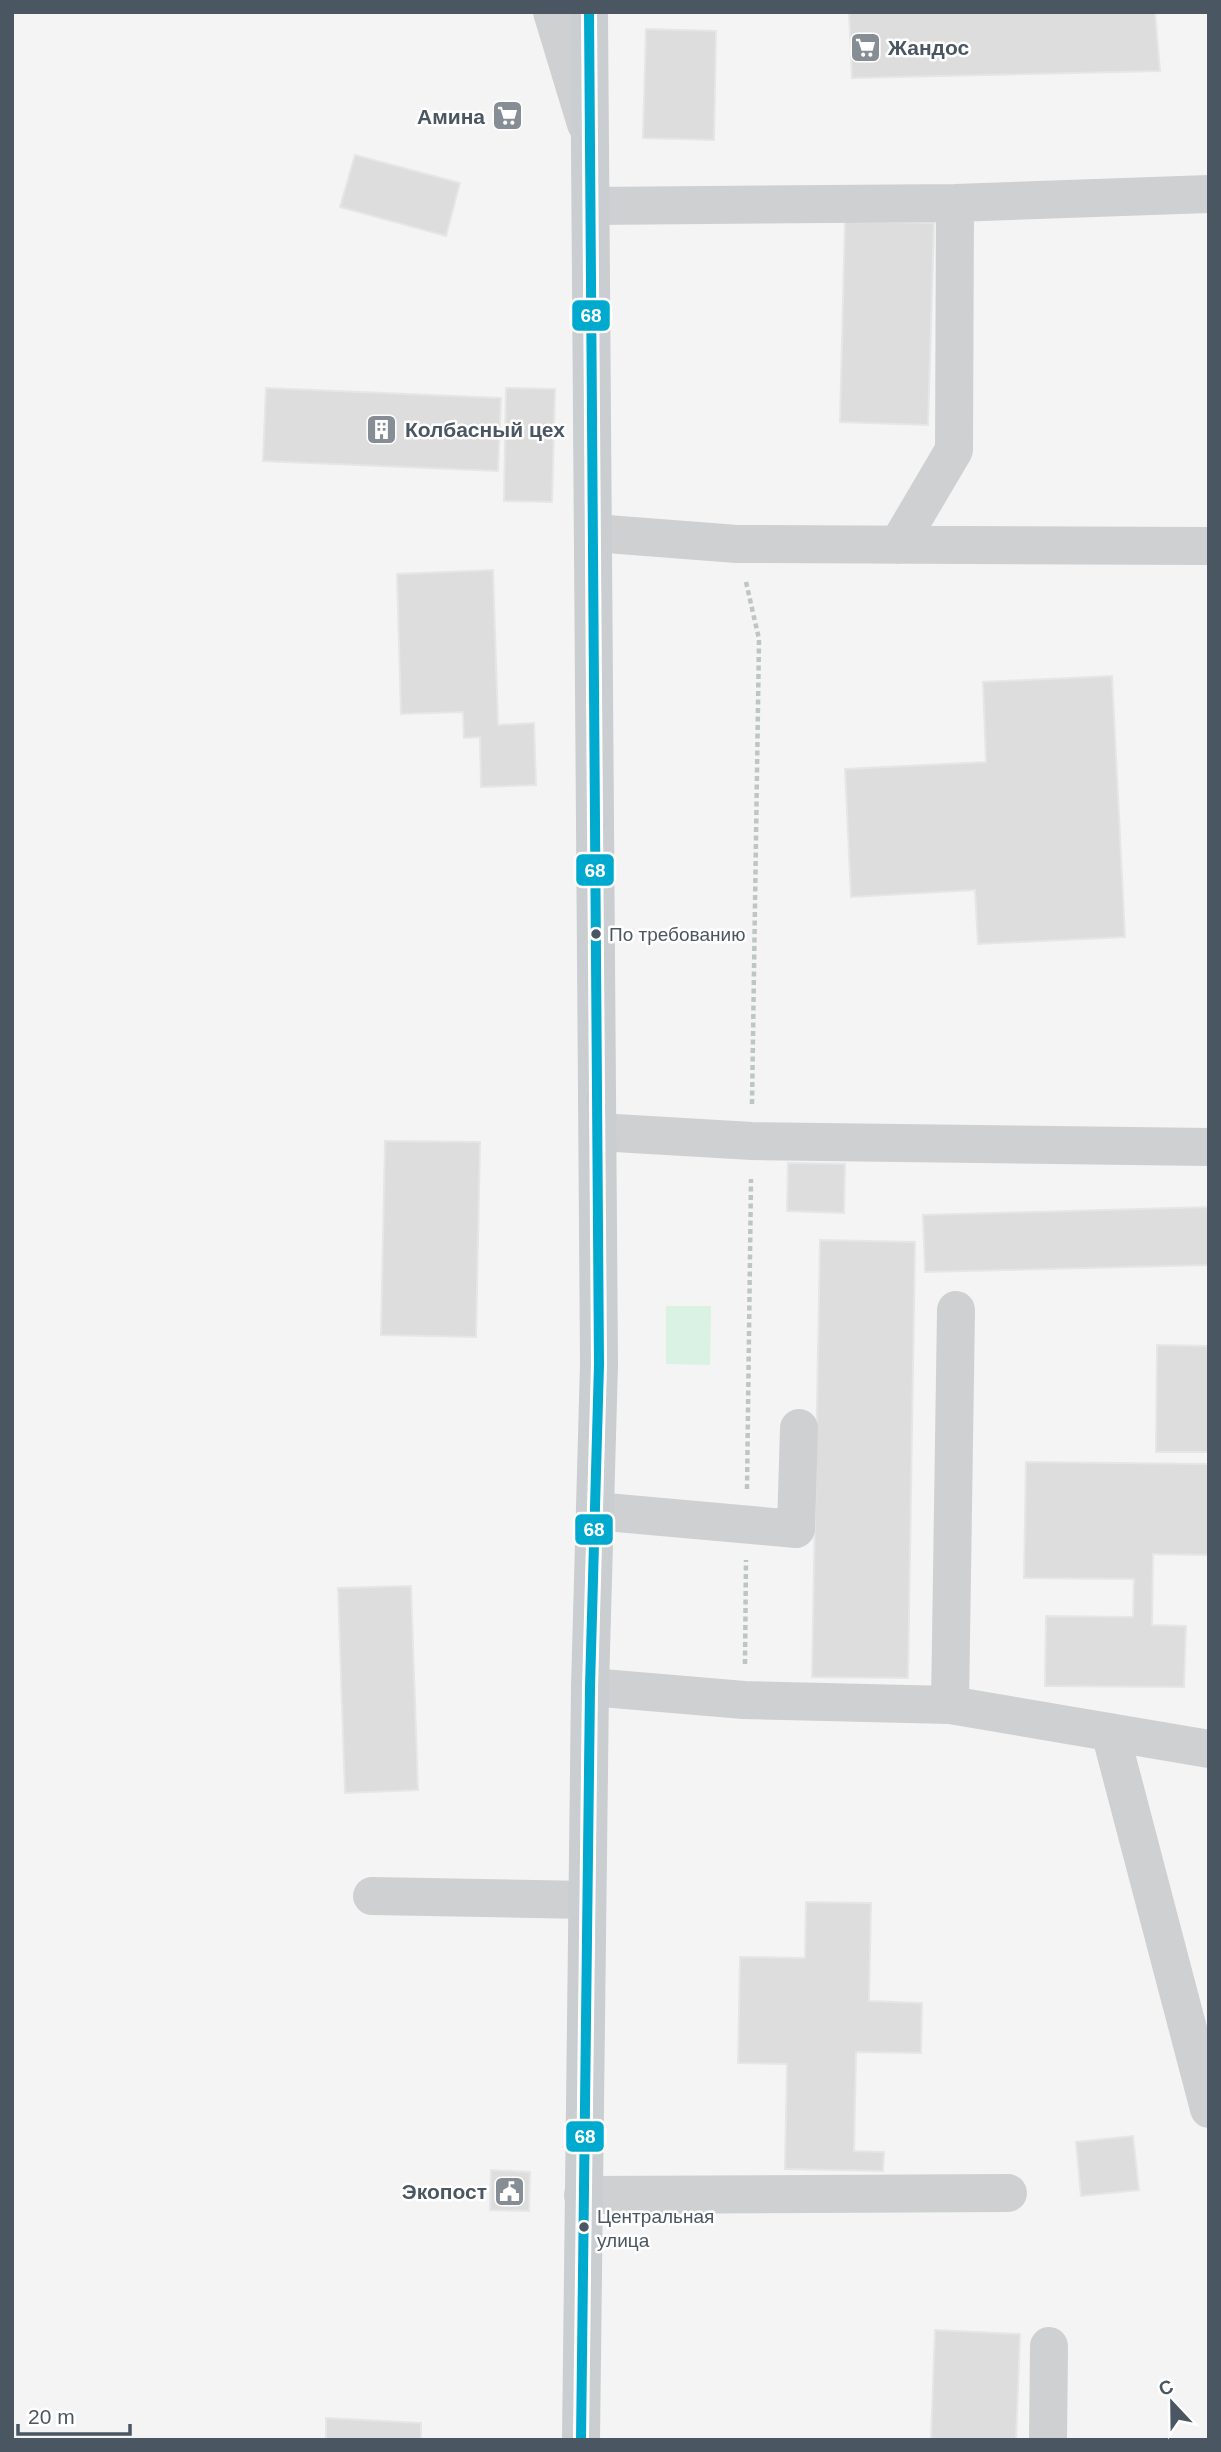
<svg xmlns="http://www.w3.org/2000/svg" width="1221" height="2452" font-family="Arial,sans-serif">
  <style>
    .green { fill: #d9f2e3 }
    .building { fill: #ddddde; stroke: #e5e6e7; stroke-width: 2 }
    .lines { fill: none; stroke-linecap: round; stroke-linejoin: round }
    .path { stroke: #bcc7c4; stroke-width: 4.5; stroke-dasharray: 5 3.5; stroke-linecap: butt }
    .minor { stroke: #ced0d2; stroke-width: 38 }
    .major { stroke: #caced1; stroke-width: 38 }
    .bus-1-casing { stroke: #fff; stroke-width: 16 }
    .bus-1 { stroke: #00a9ce; stroke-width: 10 }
    .bus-dot { fill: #4a5661; stroke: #fff; stroke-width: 2.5 }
    .labels { text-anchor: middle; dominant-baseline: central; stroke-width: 5; stroke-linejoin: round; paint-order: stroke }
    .bus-label { font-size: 19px; fill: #4a5661; stroke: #fff; text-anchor: start }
    .poi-label { font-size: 21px; font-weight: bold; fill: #4a5661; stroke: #fff; text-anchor: start }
    .line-badge { stroke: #fff; stroke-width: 2.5 }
    .badge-label { font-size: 19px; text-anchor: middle; font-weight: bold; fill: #fff }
  </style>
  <rect width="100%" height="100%" fill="#f4f4f4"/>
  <path class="green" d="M666,1306H711L710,1365L666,1364Z"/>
  <path class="building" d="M849,12H1155L1160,71L852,78Z
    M646,29L716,31L714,140L643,138Z
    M355,155L460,183L446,236L340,207Z
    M845,221L934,223L928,425L840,422Z
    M266,388L501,398L498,471L263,461Z
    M506,388L555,389L552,502L504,501Z
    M493,570L498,725L534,723L536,785L481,787L480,737L464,738L463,712L401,714L397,574Z
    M1112,676L1125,937L978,944L975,890L851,897L845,769L986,762L983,682Z
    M385,1141L480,1142L476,1337L381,1335Z
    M788,1163L845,1164L844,1213L787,1211Z
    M1209,1207V1265L925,1272L923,1215Z
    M820,1240L915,1242L908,1678L812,1677Z
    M1157,1345L1209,1346V1452H1156Z
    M1026,1462L1209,1464V1555L1153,1554L1152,1625L1186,1626L1184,1687L1045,1686L1046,1616L1133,1617L1134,1579L1024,1578Z
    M411,1586L418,1790L345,1793L338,1588Z
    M806,1902L871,1903L869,2001L922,2003L921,2053L856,2052L854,2151L884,2152L883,2171L785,2169L787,2064L738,2063L740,1957L805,1958Z
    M1133,2136L1139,2190L1081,2196L1076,2142Z
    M491,2170L530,2172L529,2211L490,2210Z
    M935,2330L1020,2334L1016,2440H931Z
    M326,2418L421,2423V2440H326Z"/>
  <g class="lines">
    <path class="path" d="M746,582L759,639L752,1104
      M747,1489L751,1179
      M745,1664L746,1560"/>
    <path class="minor" d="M552,12L586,124
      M591,206L955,203L1209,194
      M594,533L737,544L1209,546
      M898,545L954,450L955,203
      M598,1132L752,1141L1209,1147
      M595,1511L796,1529L799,1428
      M590,1687L744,1700L950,1705L1209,1749
      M950,1705L956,1310
      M1110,1732L1209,2109
      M372,1896L587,1900
      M583,2195L1008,2193
      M1048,2440L1049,2346"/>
    <path class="major" d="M581,2440L590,1687L599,1364L589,12"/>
    <defs>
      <path id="bus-1" d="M581,2440L590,1687L599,1364L589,12"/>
    </defs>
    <use href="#bus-1" class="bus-1-casing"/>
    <use href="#bus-1" class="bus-1"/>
  </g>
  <defs>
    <symbol id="supermarket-square" viewBox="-11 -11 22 22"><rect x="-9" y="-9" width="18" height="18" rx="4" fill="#868d94" stroke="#fff"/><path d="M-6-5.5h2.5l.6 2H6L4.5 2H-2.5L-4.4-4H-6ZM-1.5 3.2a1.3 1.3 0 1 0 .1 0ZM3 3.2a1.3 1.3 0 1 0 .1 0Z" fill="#fff"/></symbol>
    <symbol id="building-square" viewBox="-11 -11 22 22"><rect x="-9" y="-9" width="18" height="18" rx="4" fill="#868d94" stroke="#fff"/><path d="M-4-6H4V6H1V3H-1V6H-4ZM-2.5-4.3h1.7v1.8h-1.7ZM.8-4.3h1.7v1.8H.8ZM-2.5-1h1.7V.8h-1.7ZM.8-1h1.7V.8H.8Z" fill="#fff"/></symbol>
    <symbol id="civic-square" viewBox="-11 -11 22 22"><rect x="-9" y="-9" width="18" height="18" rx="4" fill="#868d94" stroke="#fff"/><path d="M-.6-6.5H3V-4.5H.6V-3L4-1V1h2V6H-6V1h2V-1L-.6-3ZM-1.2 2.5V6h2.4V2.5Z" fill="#fff"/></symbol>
  </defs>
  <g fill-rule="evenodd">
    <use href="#supermarket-square" x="848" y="30" width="35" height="35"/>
    <use href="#supermarket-square" x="490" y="98" width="35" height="35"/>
    <use href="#building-square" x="364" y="412" width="35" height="35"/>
    <use href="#civic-square" x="492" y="2174" width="35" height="35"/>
  </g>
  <g class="bus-dot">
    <circle cx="596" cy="934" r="6"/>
    <circle cx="584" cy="2227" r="6"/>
  </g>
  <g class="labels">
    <g class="bus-label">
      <text x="609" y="934">По требованию</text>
      <text x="597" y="2216">Центральная<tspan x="597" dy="24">улица</tspan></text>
    </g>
    <g class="poi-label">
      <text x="888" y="47">Жандос</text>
      <text x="485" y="116" text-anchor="end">Амина</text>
      <text x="405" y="429">Колбасный цех</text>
      <text x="487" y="2191" text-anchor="end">Экопост</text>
    </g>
  </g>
  <g class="line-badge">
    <rect x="571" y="299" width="40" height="33" rx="7" fill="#00a9ce"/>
    <rect x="575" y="853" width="40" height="34" rx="7" fill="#00a9ce"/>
    <rect x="574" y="1513" width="40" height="33" rx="7" fill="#00a9ce"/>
    <rect x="565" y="2120" width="40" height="33" rx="7" fill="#00a9ce"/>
  </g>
  <g class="badge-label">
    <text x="591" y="322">68</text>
    <text x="595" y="877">68</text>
    <text x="594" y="1536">68</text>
    <text x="585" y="2143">68</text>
  </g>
  <rect width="1221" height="2452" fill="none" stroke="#4a5661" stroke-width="28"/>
  <g transform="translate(1172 2403) rotate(338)" stroke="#ffffff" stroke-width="5" paint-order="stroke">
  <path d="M0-5L12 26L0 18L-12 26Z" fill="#4a5661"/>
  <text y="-10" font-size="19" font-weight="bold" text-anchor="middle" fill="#4a5661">С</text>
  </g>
  <path d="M18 2424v10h112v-10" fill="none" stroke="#4a5661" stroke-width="3.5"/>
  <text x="28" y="2424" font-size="21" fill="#4a5661" stroke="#ffffff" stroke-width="5" paint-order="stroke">20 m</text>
</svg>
